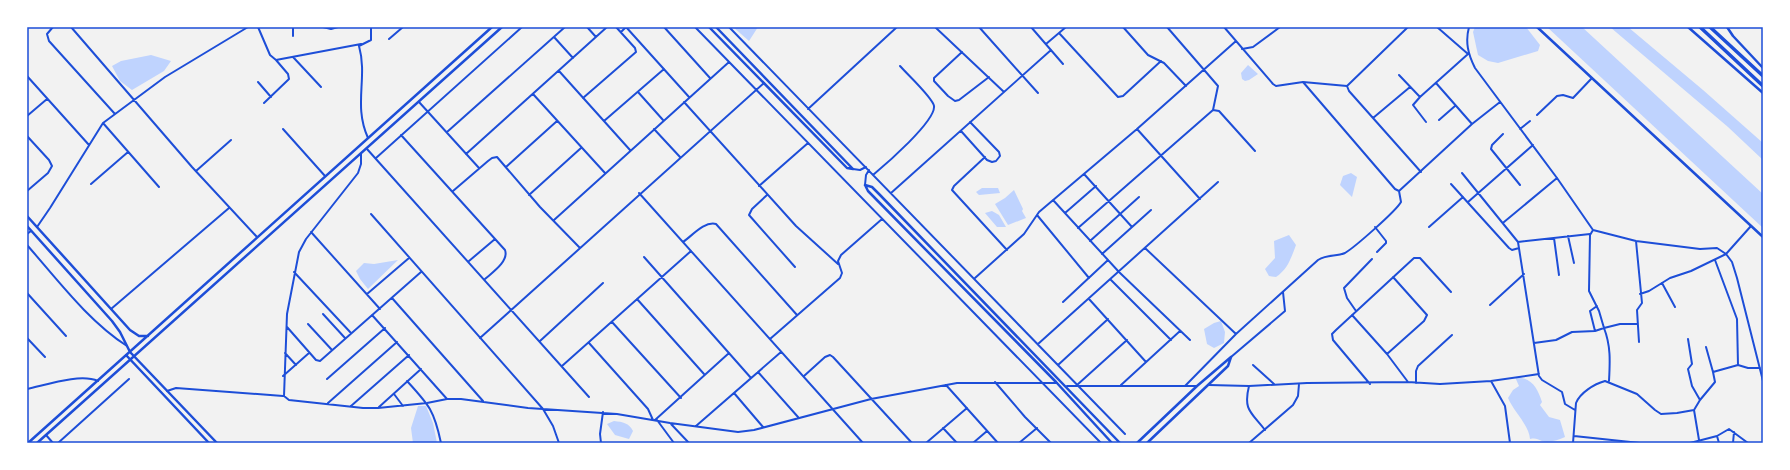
<svg xmlns="http://www.w3.org/2000/svg" width="1790" height="470" font-family="Quicksand,sans-serif">
  <style>
    .water { fill: #bfd3fe }
    .lines { fill: none; stroke-linecap: round; stroke-linejoin: round }
    .minor { stroke: #1d4ed8; stroke-width: 2 }
    .tertiary { stroke: #1d4ed8; stroke-width: 2.5 }
    .trunk { stroke: #1d4ed8; stroke-width: 3.5 }
    .neatline { fill: none; stroke: #1d4ed8; stroke-width: 1.5 }
  </style>
  <rect width="100%" height="100%" fill="#f2f2f2"/>
  <path class="water" d="M733,27H758L749,41Z
    M1475,27H1526L1540,45L1538,51L1498,63L1488,61L1478,55L1473,32Z
    M1547,27H1582L1763,194V228Z
    M1610,27H1628L1703,90L1763,143V160L1728,127Z
    M151,55L171,61L164,71L132,90L120,81L112,66L121,61Z
    M1248,65L1258,74L1249,80L1245,81L1242,79L1241,73Z
    M1351,173L1357,177L1352,197L1340,185L1343,176Z
    M982,188H998L1000,193L979,195L976,192Z
    M1014,190L1023,209L1022,211L1026,218L1008,225L995,204L1005,198Z
    M992,211L999,215L1006,227H997L985,213Z
    M1289,235L1296,245C1291,258 1288,269 1276,277L1269,276L1265,269L1275,258L1274,241Z
    M398,260L368,289L360,279L356,271L364,263L374,264Z
    M1221,321L1225,332L1224,343L1214,348L1207,344L1204,329L1214,323Z
    M1515,377C1532,378 1537,387 1542,402L1540,405L1549,417L1560,420L1565,437C1558,440 1550,443 1542,441C1537,439 1536,438 1530,439C1529,425 1514,412 1508,398L1513,390L1519,386Z
    M418,406H426L433,423L437,443H413L411,428Z
    M614,421C623,422 629,423 633,431L629,439L615,435L607,424Z"/>
  <g class="lines">
    <path class="minor" d="M53,27L47,34L49,41L115,114
      M71,27L192,167L257,237
      M258,27L270,55L276,60L361,44
      M293,27V36
      M323,27L331,29L338,27
      M587,27L596,37
      M664,27L710,78
      M695,27L1101,443
      M729,27L1125,434
      M935,27L1004,92
      M979,27L1038,93
      M1031,27L1063,64
      M1123,27L1148,55L1164,63L1186,86
      M1167,27L1218,86L1213,110
      M1224,27L1273,84L1276,86L1303,82L1347,86
      M1408,27L1347,86L1349,91L1421,172
      M1469,27C1465,42 1468,54 1475,68L1557,178L1593,230L1636,241L1700,249L1717,248L1726,254L1691,271L1670,278L1649,291L1640,294
      M621,32L626,27L689,97
      M1059,33L1118,97L1123,96L1161,61
      M554,37L573,58
      M389,39L403,27
      M1046,44L1066,27
      M1242,49L1253,47L1280,27
      M962,52L934,78V81L948,96L955,101L959,100L989,77
      M293,57L321,87
      M559,71L630,150
      M1399,75L1420,97L1468,54L1437,27
      M27,76L89,145
      M258,82L271,97
      M1303,82L1395,189L1399,191L1472,124L1500,102
      M1436,83L1472,124
      M638,92L663,120
      M533,94L605,173
      M1420,97L1413,105L1426,122
      M583,98L636,52L635,48L616,27
      M419,102L479,168
      M684,102L796,226L838,264
      M264,103L289,79L288,74L276,60
      M808,109L897,27
      M1537,115L1557,96L1563,95L1573,98L1592,78
      M27,116L47,99
      M1373,118L1410,87
      M1439,120L1455,106
      M604,121L664,69
      M103,123L159,187
      M283,129L325,176
      M654,129L680,157
      M1137,129L1200,199
      M1520,129L1530,121
      M961,131L987,160L992,162L996,161L1000,156L999,152L970,122
      M447,132L565,27
      M1503,134L1492,145L1491,149L1520,185
      M401,135L505,250C509,261 493,272 485,279
      M27,136L49,160L52,166L48,173L27,191
      M368,138C353,105 368,78 359,46L371,40V27
      M367,149L589,397
      M361,154V164L358,173L306,239L299,252L287,314L284,396L289,400L363,408H378L427,403L447,399H461L528,408L617,414L670,423L738,432L754,430L871,399L957,383H1057
      M466,154L607,27
      M985,157L954,186L952,190L1007,250
      M376,158L522,27
      M506,167L557,121
      M853,169L860,170L866,167
      M196,171L231,140
      M1462,173L1518,242L1590,234
      M1084,174L1132,227
      M873,175C885,165 936,121 934,106C933,98 907,74 900,66
      M91,184L128,152
      M1451,184L1509,248L1512,250L1519,248
      M865,185L866,175L869,170
      M759,186L808,143
      M453,191L488,161L492,158L497,157L540,207L580,248
      M639,193L863,443
      M891,193L1051,50
      M529,195L581,148
      M767,195L752,209L749,215L795,267
      M1053,200L1119,272L1190,340
      M1468,202L1533,145
      M1065,213L1096,186
      M371,214L543,409L553,426L559,443
      M1037,215L1089,278
      M554,220L729,62
      M1504,222L1557,178
      M1751,226L1726,254L1732,262L1737,278L1763,381
      M37,227L50,208L103,123L165,77L248,27
      M1375,227L1386,241V243L1377,252
      M1429,227L1463,197
      M1078,228L1213,110L1219,111L1255,151
      M1593,230L1590,235L1589,291L1599,311L1604,328L1620,324H1638
      M311,232L380,309
      M27,234L31,231
      M1568,236L1574,263
      M1554,238L1559,275
      M1090,241L1139,197
      M1636,241L1642,303L1637,310L1639,342
      M683,242C692,236 704,221 716,224L797,315
      M1518,242L1539,376L1542,380L1562,392L1565,404L1575,410
      M27,245C57,279 88,321 127,346
      M1145,248L1236,334
      M1102,254L1151,210
      M644,257L751,378
      M1715,260L1737,319L1738,365
      M469,261L495,239
      M294,272L351,333
      M975,278L1024,234L1039,212L1137,129L1236,41
      M1111,280L1171,340
      M1662,283L1675,307
      M27,293L66,336
      M367,294L409,258
      M392,298L483,401
      M637,299L704,374
      M1089,299L1146,362
      M1063,302L1108,260
      M1490,305L1524,274
      M1597,306L1590,311L1595,331L1604,328C1611,346 1610,362 1609,381
      M111,309L229,208
      M1356,311L1347,298L1344,288L1372,259
      M323,314L345,338
      M372,315L447,399
      M1352,315L1387,354L1408,382
      M612,322L681,398
      M308,324L332,350
      M287,327L316,360L320,361L421,272
      M27,338L45,357
      M480,338L764,83
      M770,339L840,278L842,273L838,261L841,255L882,219
      M1688,339L1692,364L1688,369L1692,386L1700,400
      M540,341L603,283
      M589,343L648,409L653,420
      M1534,343L1556,340L1572,332L1595,331
      M1038,344L1218,182
      M1706,347L1713,372
      M285,353L296,365
      M1387,354L1424,321L1427,315L1393,277
      M1231,357L1285,311L1283,292
      M1058,365L1108,319
      M1253,365L1274,384
      M562,366L691,251
      M758,372L798,417
      M283,376L309,353
      M804,376L825,357L830,355L833,357L912,443
      M327,379L385,328
      M407,381C429,405 434,410 441,443
      M1491,381L1505,406L1510,443
      M995,382L1025,417L1051,443
      M1416,383V371L1418,366L1452,335
      M1370,384L1333,340L1332,334L1336,330L1414,258H1420L1451,292
      M946,385L998,443
      M1077,385L1127,340
      M1121,385L1180,331
      M1209,385L1249,386L1307,383L1408,382L1440,384L1491,381L1539,374
      M1067,386H1197
      M1185,386L1236,334L1318,260C1328,254 1336,257 1345,253C1355,247 1396,211 1401,202L1399,191
      M1249,386C1243,410 1251,412 1265,430
      M27,389C46,385 80,373 98,381
      M167,391L176,388L283,396
      M734,393L763,427
      M394,394L403,406
      M328,403L397,342
      M351,406L409,355
      M379,407L421,369
      M1694,410L1700,400L1715,382L1713,372L1738,365L1748,368H1760
      M655,420L729,353
      M657,420L674,443
      M671,424L689,443
      M696,426L781,352
      M943,428L957,443
      M46,435L53,443
      M1574,436L1640,443
      M1717,436L1719,443
      M58,443L129,379
      M601,443L600,434L603,412
      M926,443L967,408
      M973,443L987,431
      M1019,443L1037,428
      M1249,443L1293,405L1298,396L1299,384
      M1573,443L1576,403C1580,393 1594,384 1605,381L1637,394L1655,410L1661,414L1677,413L1694,410L1699,440
      M1690,443L1717,436L1729,429L1748,443
      M1733,443L1734,432"/>
    <path class="tertiary" d="M709,27L847,168L853,169
      M716,27L853,169
      M1537,27L1763,237
      M1688,27L1763,93
      M1727,27L1733,36L1763,68
      M865,185L872,187L880,195L1120,443
      M865,185L868,191L1056,382L1112,443
      M27,216L130,330L139,336H148
      M27,226L112,321L120,332L130,352L217,443
      M126,355L209,443
      M28,443L492,27
      M37,443L502,27
      M1137,443L1197,386L1231,357
      M1147,443L1228,366L1231,357"/>
    <path class="trunk" d="M1700,27L1763,86
      M1710,27L1763,76"/>
  </g>
  <rect width="1790" height="470" fill="none" stroke="#ffffff" stroke-width="56"/>
  <rect x="28" y="28" width="1734" height="414" class="neatline"/>
</svg>
